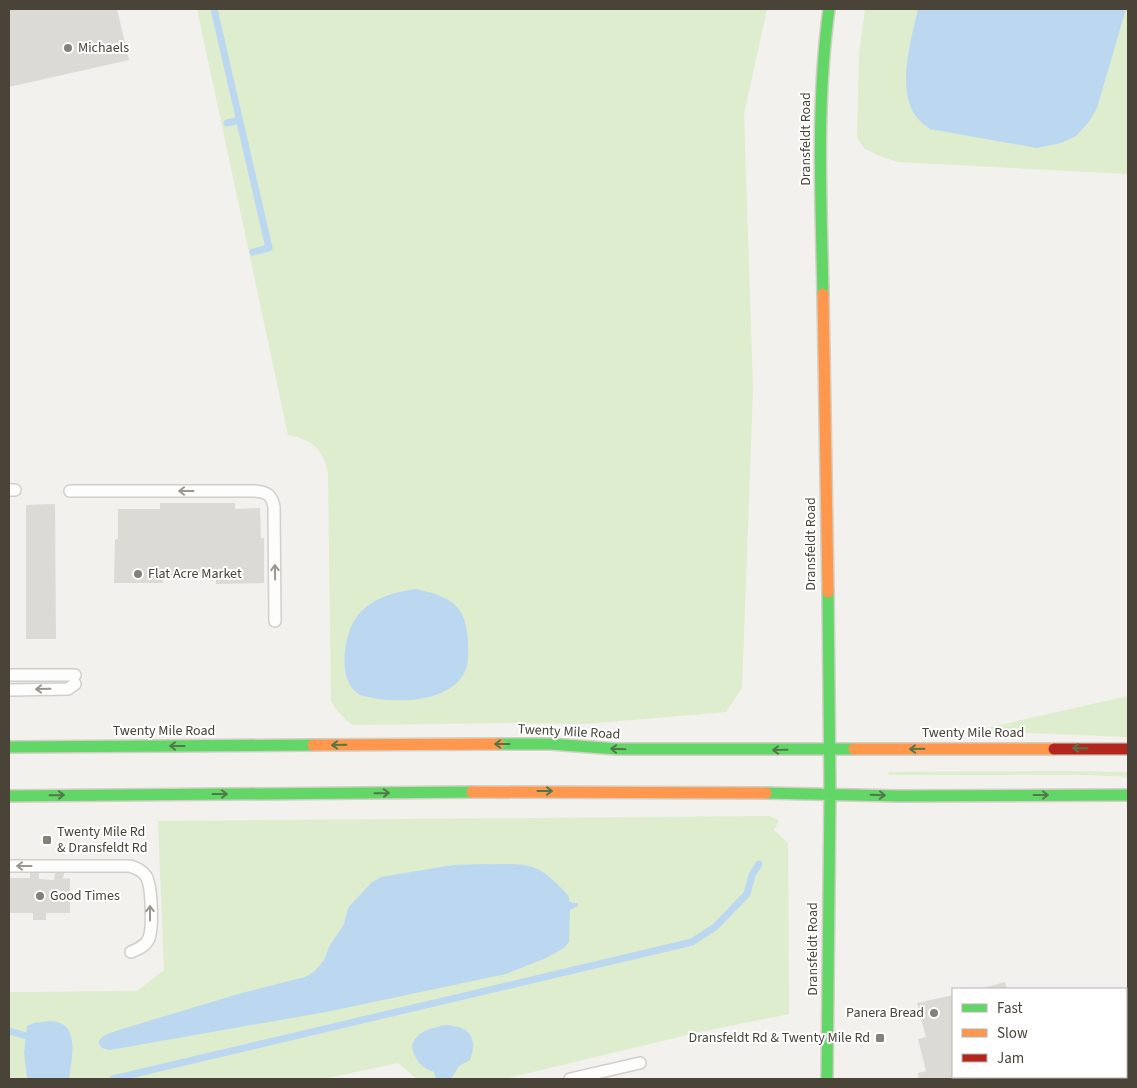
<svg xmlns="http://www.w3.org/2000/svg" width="1137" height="1088" font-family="'Source Sans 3',sans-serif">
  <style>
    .green { fill: #ddedcd }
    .water { fill: #bcd8f1 }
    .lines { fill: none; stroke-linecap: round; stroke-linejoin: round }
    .stream { stroke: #bcd8f1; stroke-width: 7 }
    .building { fill: #dcdad5 }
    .lane-casing { stroke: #d0cfca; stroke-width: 14 }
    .fast-casing { stroke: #d2cfc4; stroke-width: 14 }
    .slow-casing { stroke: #d2cfc4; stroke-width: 14 }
    .jam-casing { stroke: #d2cfc4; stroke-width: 14 }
    .lane { stroke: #fdfdfc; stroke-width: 11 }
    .fast { stroke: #63d668; stroke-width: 11 }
    .slow { stroke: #ff974d; stroke-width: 11 }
    .jam { stroke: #b3261e; stroke-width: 11 }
    .oneway { stroke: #9a9790 }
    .oneway2 { stroke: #527748 }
    .poi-dot { fill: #848177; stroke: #fff; stroke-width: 2 }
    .labels { text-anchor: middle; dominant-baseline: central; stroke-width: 4; stroke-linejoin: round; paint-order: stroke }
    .poi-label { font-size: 14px; fill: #494437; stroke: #fff; text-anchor: start }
    .street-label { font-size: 14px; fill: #494437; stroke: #fff }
  </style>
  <rect width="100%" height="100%" fill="#f2f1ed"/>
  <path class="green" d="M197,9H767L744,114L753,390L742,688L726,712L584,724L506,723L353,725C344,719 337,711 331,701L328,473C323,449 313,440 288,435Z
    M865,9H1128V174L898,162L879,156L864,148L857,138L859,54Z
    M1128,696V737L1030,733L960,734Z
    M1060,771L1128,772V777L1088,775H888L889,772Z
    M769,816L779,820L774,830L788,843L789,1014L700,1032L504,1079H417L398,1063L323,1079H9V992L137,991L164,970L158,821Z"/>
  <path class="water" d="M918,9H1126L1097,108L1088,123L1076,136L1061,143L1037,148L930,129C927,126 921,123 918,119C895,92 911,40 918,9Z
    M416,589C450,597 467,604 468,643C468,651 469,662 466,669C453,704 393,704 364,696C335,688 343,633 358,615C372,598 395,592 416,589Z
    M484,864C500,865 520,862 535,868C548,873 559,886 569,896V901L573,903H578V906L570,910L569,942L564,948L546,958L506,974L326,1012L110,1050L102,1048L98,1043C101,1034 114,1032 122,1029L242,993L305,977L315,971L324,960L329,947L344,924L348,908L371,883L381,877L453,865Z
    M49,1021C81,1021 72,1057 69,1079H27L24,1053L27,1026L34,1023Z
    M444,1025C468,1026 479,1035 470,1060L459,1066L451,1079H436L434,1072C421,1068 415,1060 412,1047C415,1031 430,1029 444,1025Z"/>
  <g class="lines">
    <path class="stream" d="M214,9L269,248L253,252
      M227,123L239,120
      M9,1031L33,1038
      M113,1079L692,942L715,927L747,894L752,875L759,864"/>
  </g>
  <path class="building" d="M9,9H117L129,60L9,87Z
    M160,503H235V509L260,508L261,538H264V583L216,584V576H163V583H114L115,539H118V509H160Z
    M55,504L56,639H26V505Z
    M30,873H39V879L54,880L55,873H64L63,879L70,878V913H46V920H33V913H9V878H30Z
    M1005,982L1007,989H980Z
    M953,995V1077H1027L1028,1079H919L918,1073L926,1071L918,1039L926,1037L917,1003Z"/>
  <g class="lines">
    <defs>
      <path id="lane" d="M9,490H15
        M70,491H255C267,492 272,495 274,507L275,621
        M9,675H75
        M9,690L68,689L75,684
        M9,866H130C136,868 142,870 146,876C152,886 153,927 149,938C146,946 138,949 131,952
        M570,1079L640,1063"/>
      <path id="fast" d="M823,294C821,199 816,103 829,9
        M499,744H551L617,749H854
        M9,747L313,745
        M766,793L899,796L1128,795
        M9,796L472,792
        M827,1079L830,793L828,592"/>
      <path id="slow" d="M823,294L828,592
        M313,745L499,744
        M854,749H1054
        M472,792L766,793"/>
      <path id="jam" d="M1054,749H1128"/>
    </defs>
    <use href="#lane" class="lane-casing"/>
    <use href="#fast" class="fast-casing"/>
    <use href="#slow" class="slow-casing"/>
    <use href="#jam" class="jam-casing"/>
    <use href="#lane" class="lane"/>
    <use href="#fast" class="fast"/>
    <use href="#slow" class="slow"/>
    <use href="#jam" class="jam"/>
  </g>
  <defs><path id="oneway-shaft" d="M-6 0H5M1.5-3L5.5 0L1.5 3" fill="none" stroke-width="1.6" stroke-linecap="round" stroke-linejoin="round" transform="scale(1.25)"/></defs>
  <g class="oneway">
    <use href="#oneway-shaft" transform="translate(186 491) rotate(-180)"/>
    <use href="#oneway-shaft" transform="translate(275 572) rotate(-91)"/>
    <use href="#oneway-shaft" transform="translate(43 689) rotate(179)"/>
    <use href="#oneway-shaft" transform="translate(24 866) rotate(-180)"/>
    <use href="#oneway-shaft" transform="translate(150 913) rotate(-90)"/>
  </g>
  <g class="oneway2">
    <use href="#oneway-shaft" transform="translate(502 744) rotate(180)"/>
    <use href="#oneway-shaft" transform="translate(339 745) rotate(179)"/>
    <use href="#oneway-shaft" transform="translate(177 746) rotate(180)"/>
    <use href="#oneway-shaft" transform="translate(1080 748) rotate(-179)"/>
    <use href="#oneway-shaft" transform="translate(618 749) rotate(-178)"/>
    <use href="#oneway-shaft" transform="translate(917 749) rotate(179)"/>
    <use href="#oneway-shaft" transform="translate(780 750) rotate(179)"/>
    <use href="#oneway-shaft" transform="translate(545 791)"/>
    <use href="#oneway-shaft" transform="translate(382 793) rotate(-1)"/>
    <use href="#oneway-shaft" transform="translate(220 794)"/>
    <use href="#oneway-shaft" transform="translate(57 795) rotate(-1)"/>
    <use href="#oneway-shaft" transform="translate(878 795) rotate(2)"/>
    <use href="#oneway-shaft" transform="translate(1041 795)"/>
  </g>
  <g class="poi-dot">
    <circle cx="68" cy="48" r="5"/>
    <circle cx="138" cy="574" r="5"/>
    <rect x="42" y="835" width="10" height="10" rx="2.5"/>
    <circle cx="40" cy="896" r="5"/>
    <circle cx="934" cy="1013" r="5"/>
    <rect x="875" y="1033" width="10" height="10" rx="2.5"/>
  </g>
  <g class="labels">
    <g class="poi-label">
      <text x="78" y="48">Michaels</text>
      <text x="148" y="574">Flat Acre Market</text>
      <text x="57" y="832">Twenty Mile Rd<tspan x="57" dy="16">&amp; Dransfeldt Rd</tspan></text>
      <text x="50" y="896">Good Times</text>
      <text x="924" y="1013" text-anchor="end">Panera Bread</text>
      <text x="870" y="1038" text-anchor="end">Dransfeldt Rd &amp; Twenty Mile Rd</text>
    </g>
    <g class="street-label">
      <text transform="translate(806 139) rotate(-90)">Dransfeldt Road</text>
      <text transform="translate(811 544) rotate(-90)">Dransfeldt Road</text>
      <text x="164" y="731">Twenty Mile Road</text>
      <text transform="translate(569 732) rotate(3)">Twenty Mile Road</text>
      <text x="973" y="733">Twenty Mile Road</text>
      <text transform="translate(813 949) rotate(-90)">Dransfeldt Road</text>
    </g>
  </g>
  <rect width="1137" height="1088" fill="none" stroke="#494437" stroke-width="20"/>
  <rect x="952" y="988" width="175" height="90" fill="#ffffff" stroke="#b6b4af"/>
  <rect x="962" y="1004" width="25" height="8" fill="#63d668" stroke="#b6b4af"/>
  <text x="997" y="1013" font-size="15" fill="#494437">Fast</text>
  <rect x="962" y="1029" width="25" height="8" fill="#ff974d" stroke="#b6b4af"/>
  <text x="997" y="1038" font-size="15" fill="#494437">Slow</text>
  <rect x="962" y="1054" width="25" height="8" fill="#b3261e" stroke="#b6b4af"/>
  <text x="997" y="1063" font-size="15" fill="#494437">Jam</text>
</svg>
